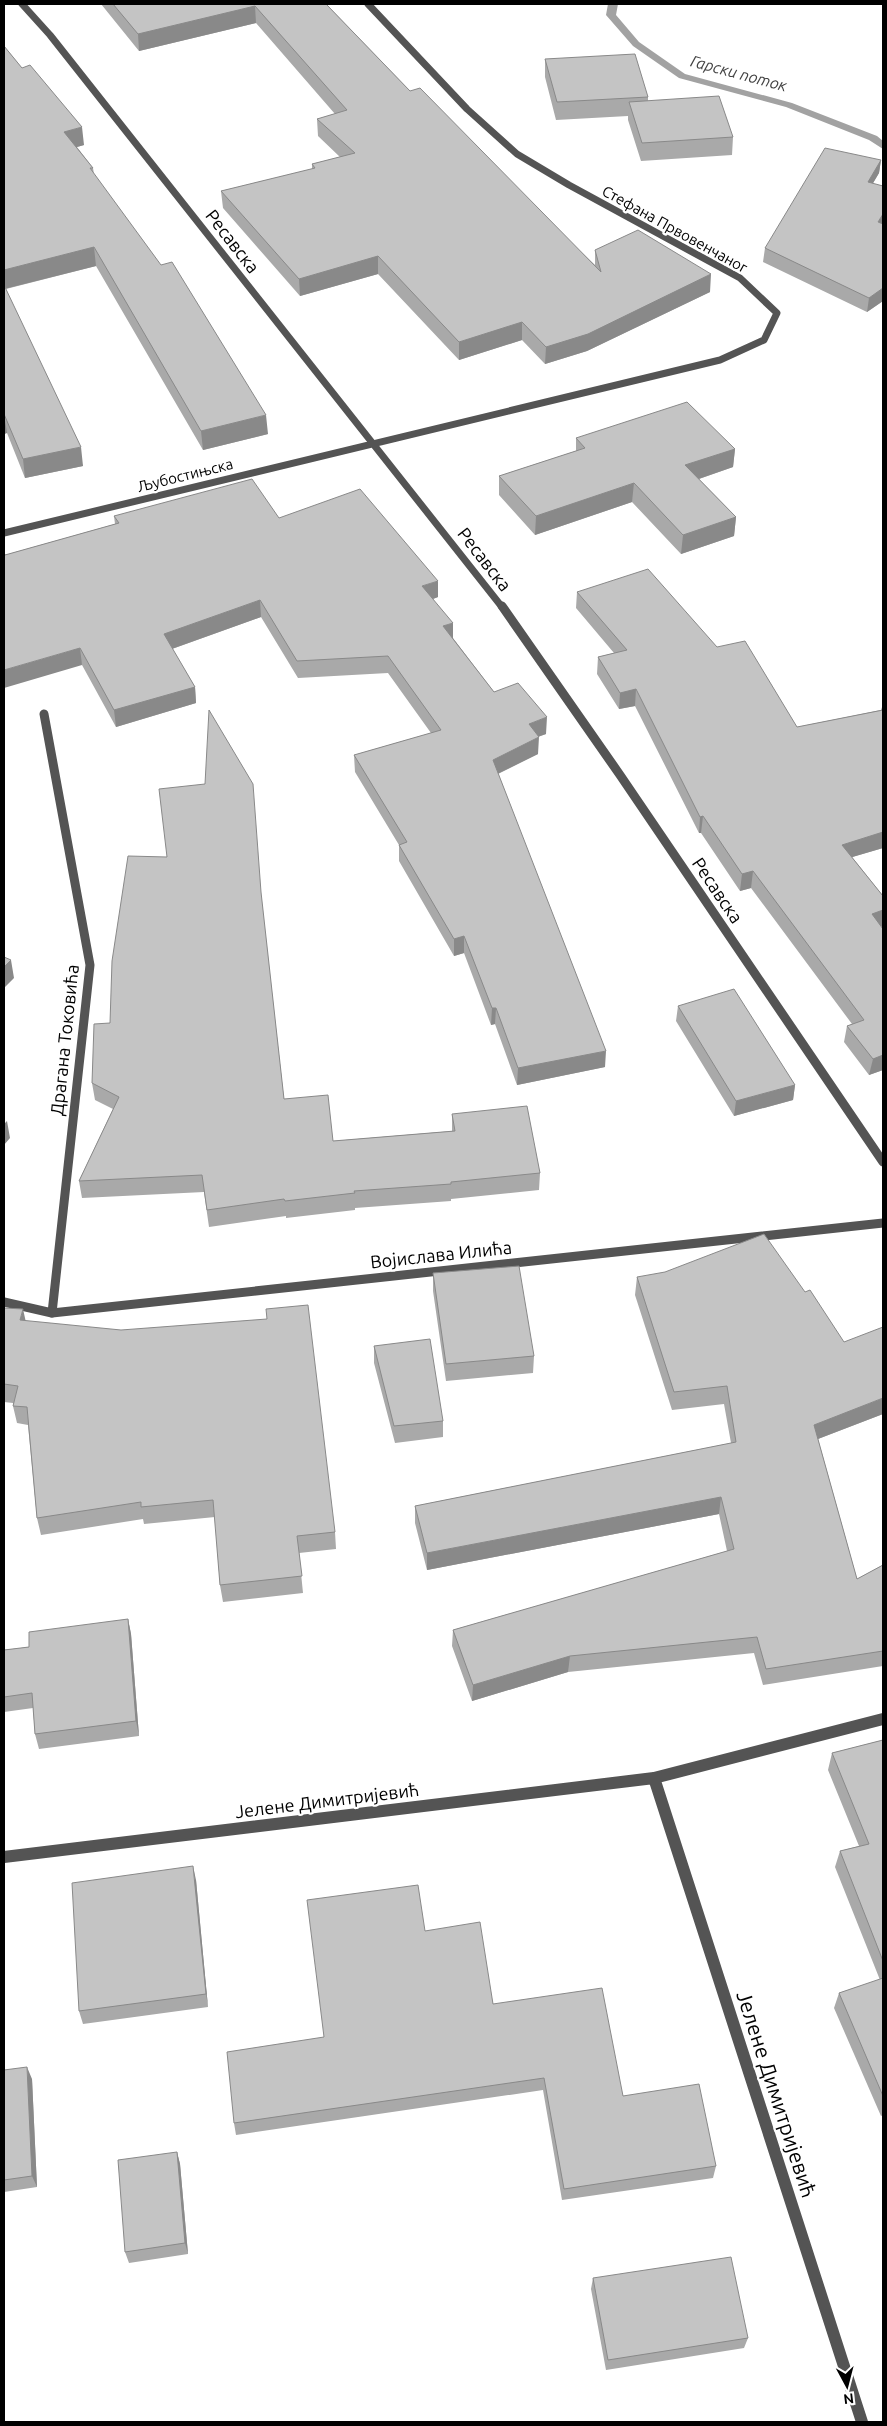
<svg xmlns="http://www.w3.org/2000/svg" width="887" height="2426" font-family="Ubuntu,sans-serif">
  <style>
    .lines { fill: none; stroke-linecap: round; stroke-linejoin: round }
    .stream { fill: #a2a2a2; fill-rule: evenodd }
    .minor-far2 { stroke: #545454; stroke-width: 7 }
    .minor-far1 { stroke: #545454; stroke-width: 9 }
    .minor { stroke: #545454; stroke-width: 12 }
    .tertiary { stroke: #545454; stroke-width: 9 }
    .wall { fill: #a9a9a9 }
    .shaded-wall { fill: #898989 }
    .building { fill: #c4c4c4; stroke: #898989 }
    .labels { text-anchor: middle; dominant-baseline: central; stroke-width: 4.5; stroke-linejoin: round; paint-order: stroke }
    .far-street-label { font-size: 15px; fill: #000; stroke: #fff }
    .far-water-label { font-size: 16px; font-style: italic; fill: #434343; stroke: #fff }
    .street-label { font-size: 18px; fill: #000; stroke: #fff }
    .near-street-label { font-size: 21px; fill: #000; stroke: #fff }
  </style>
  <rect width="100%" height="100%" fill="#fff"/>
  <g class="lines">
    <path class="stream" d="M608,4H618L616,15L639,42L685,74L792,103L877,136L883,141V149L869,140L786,107L679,78L633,46L606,15Z"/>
    <path class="minor-far2" d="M22,4L50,35L502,607
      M4,533L720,360L764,340L777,313L740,278L569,185L517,154L467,109L368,4"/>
    <path class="minor-far1" d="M502,606L620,775L883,1162
      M44,714L90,965L52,1313"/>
    <path class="minor" d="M654,1778L862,2422
      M4,1857L654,1778L883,1719"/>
    <path class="tertiary" d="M4,1302L52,1313L883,1223"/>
  </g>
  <path class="wall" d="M101,4H328V6L410,91L595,265V250L710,292L587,351L545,364L522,340L459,360L378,274L300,296L223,208L221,191L312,169V164L340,157L318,136L317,119L335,114L256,23L139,51Z
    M4,46L84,145L77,147L93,168L94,174L268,434L203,450L96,266L6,289L83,466L25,478L7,433L4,434Z
    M545,59L648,97V101L733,137L732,155L641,161L628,120V116L556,120L545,77Z
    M881,160L879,173L873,183L883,301L867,312L763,262L765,248Z
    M576,438L735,449L733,467L699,479L736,517L734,536L681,554L632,502L535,535L499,495V476L576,451Z
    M114,516L279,518L438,597L433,599L453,638L494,692L546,734L538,737V754L498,774L605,1067L517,1085L495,1024L491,1025L464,953L454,956L399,861V845L355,772L354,755L431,733L388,673L298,678L261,617L172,649L195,687L196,703L116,727L82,665L5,555L115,524Z
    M577,592L717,647L797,727L881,710L882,707H883V848L852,857L883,896V926H881L883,929V1070L869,1075L844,1042L847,1026L852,1024L751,888L740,891L701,833H699L635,706L619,709L597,674L598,657L614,653L576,608Z
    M261,895L284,1099L333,1141L452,1131V1114L540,1173L539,1190L451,1199V1201L355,1208V1210L286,1218V1216L209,1227L204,1192L82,1198L79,1181L113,1109L95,1100L92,1083L110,1023Z
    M678,1006L795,1085L793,1100L734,1116L676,1021Z
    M433,1273L534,1356L533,1373L446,1381L433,1291Z
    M637,1277L883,1414L818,1439L857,1579L883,1565V1666L763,1685L754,1653L568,1672L472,1701L452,1646L453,1630L727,1551L719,1514L427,1570L415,1523V1506L731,1443L724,1404L672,1410L635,1295Z
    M4,1308L25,1320L335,1532L336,1549L299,1553L303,1593L223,1602L220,1585L215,1517L144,1524L143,1519L41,1535L37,1518L28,1425L17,1423L13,1406V1403L4,1402Z
    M374,1346L443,1421V1437L395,1443L374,1363Z
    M128,1619L131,1634L139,1736L39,1749L35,1734L33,1708L4,1712V1650L29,1647Z
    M883,1740V2115L881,2116L834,2008L839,1993L880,1980L835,1867L840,1851L859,1846L828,1770L832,1753Z
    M196,1880L208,2007L83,2024L79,2011Z
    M425,1931L493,2004L623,2096L716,2166L713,2178L562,2200L543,2090L236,2135L234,2123L324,2037Z
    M4,2070L32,2079L37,2187L4,2192Z
    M177,2152L180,2164L188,2254L129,2263L125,2252Z
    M593,2278L748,2338L744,2348L606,2370L591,2289Z"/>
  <path class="shaded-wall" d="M255,6L256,23L139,51L138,34Z
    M82,127L84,145L66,150L64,132Z
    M881,160L879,173L866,195L868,182Z
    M883,214V224L878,222Z
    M94,247L96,266L4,289V270Z
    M378,256V274L300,296L299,279Z
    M711,274L710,292L587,351L545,364L546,347Z
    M883,288V301L867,312L869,298Z
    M522,322V340L459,360V342Z
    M4,414L7,433L4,434Z
    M266,415L268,434L203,450L201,431Z
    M81,447L83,466L25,478L23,459Z
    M735,449L733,467L684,484L685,465Z
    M634,483L632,502L535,535L536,516Z
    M736,517L734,536L681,554L683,535Z
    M438,581V597L422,603V586Z
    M260,600L261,617L166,651L164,634Z
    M453,623V640L443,626Z
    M80,648L82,665L4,688V670Z
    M195,687L196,703L116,727L114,710Z
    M636,689L635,706L619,709L620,693Z
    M547,717L546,734L528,740L529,724Z
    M539,737L538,754L493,776V760Z
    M703,816L701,833H699L700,817Z
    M883,832V848L839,861L842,845Z
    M753,871L751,888L740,891L742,874Z
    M883,910V926L869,931L872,914Z
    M464,936V953L454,956V939Z
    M11,960L14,978L4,988V967Z
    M492,1008H496L495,1024L491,1025Z
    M606,1051L605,1067L517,1085L518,1068Z
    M883,1055V1070L869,1075L873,1059Z
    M795,1085L793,1100L734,1116L736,1101Z
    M7,1121L10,1138L4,1145V1124Z
    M23,1309L27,1327L20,1320Z
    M883,1398V1414L810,1442L814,1425Z
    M721,1497L719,1514L427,1570V1553Z
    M128,1619L131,1634L139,1736L136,1721Z
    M570,1656L568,1672L472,1701L473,1685Z
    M193,1866L196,1880L208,2007L206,1994Z
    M27,2067L32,2079L37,2187L32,2176Z
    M177,2152L180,2164L188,2254L185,2243Z"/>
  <path class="building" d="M113,4H326L410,91L420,88L601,272L595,250L638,230L711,274L588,334L546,347L522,322L459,342L378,256L299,279L221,191L315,168L312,164L355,153L317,119L347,110L255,6L138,34Z
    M4,46L22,68L30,65L82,127L64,132L93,168H90L161,265L172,262L266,415L201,431L94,247L4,270Z
    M635,54L648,97L557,102L545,59Z
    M719,96L733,137L642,143L629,102Z
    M825,148L881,160L868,182L883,186V214L878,222L883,224V288L869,298L765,248Z
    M4,285L81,447L23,459L4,414Z
    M687,402L735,449L685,465L736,517L683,535L634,483L536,516L499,476L585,448L576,438Z
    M252,479L279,518L360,489L438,581L422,586L453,623L443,626L494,692L518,683L547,717L529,724L539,737L493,760L606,1051L518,1068L496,1008H492L464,936L454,939L399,845L407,842L354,755L441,730L388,656L297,661L260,600L164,634L195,687L114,710L80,648L4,670V552L5,555L119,523L114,516Z
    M648,569L717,647L745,641L797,727L883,710V832L842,845L883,896V910L872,914L883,929V1055L873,1059L847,1026L864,1020L753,871L742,874L703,816L700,817L636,689L620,693L598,657L627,650L577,592Z
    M209,710L253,784L261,892L284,1099L328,1095L333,1141L455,1131L452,1114L527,1106L540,1173L451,1182V1184L354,1191L355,1193L285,1201L284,1199L207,1210L202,1175L79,1181L119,1097L92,1083L94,1024L110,1023L112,961L128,856L167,857L159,789L205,784Z
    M4,957L11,960L4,967Z
    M734,989L795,1085L736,1101L678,1006Z
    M764,1234L805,1292L810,1290L844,1342L883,1327V1398L814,1425L857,1579L883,1565V1651L766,1669L757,1637L570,1656L473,1685L453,1630L734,1549L721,1497L427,1553L415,1506L736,1442L727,1386L674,1392L637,1277L665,1272Z
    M519,1266L534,1356L446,1364L433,1273Z
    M308,1305L335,1532L297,1536L302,1576L220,1585L213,1500L141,1507V1502L37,1518L27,1407L13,1406L18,1386L4,1384V1308L23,1309L20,1320L121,1330L267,1319L266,1309Z
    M430,1339L443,1421L394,1426L374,1346Z
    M128,1619L136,1721L35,1734L32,1693L4,1697V1650L29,1647V1632Z
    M883,1740V1961L840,1851L869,1844L832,1753Z
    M193,1866L206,1994L79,2011L72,1883Z
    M418,1885L425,1931L480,1922L493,2004L602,1988L623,2096L699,2084L716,2166L564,2189L544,2078L234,2123L227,2052L324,2037L307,1900Z
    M883,1978V2096L839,1993Z
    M27,2067L32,2176L4,2180V2070Z
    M177,2152L185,2243L125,2252L118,2160Z
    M731,2257L748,2338L608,2360L593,2278Z"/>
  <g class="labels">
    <g class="far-street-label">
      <text transform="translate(675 229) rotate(29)">Стефана Првовенчаног</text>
      <text transform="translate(185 475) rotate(-14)">Љубостињска</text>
    </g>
    <g class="far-water-label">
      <text transform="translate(739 73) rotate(15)">Гарски поток</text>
    </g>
    <g class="street-label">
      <text transform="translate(233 241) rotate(52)">Ресавска</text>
      <text transform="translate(485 559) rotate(52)">Ресавска</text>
      <text transform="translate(718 890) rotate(56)">Ресавска</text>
      <text transform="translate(64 1040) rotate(-84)">Драгана Токовића</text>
      <text transform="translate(441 1254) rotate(-6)">Војислава Илића</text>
      <text transform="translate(327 1800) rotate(-7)">Јелене Димитријевић</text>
    </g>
    <g class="near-street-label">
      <text transform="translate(777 2094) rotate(72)">Јелене Димитријевић</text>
    </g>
  </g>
  <rect width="887" height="2426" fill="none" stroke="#000000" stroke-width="10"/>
  <g transform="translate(847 2386) rotate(173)" stroke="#ffffff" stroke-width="4" paint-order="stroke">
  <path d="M0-4L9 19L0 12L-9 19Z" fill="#000000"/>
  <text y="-8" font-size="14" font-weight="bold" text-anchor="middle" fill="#000000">N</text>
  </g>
</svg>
